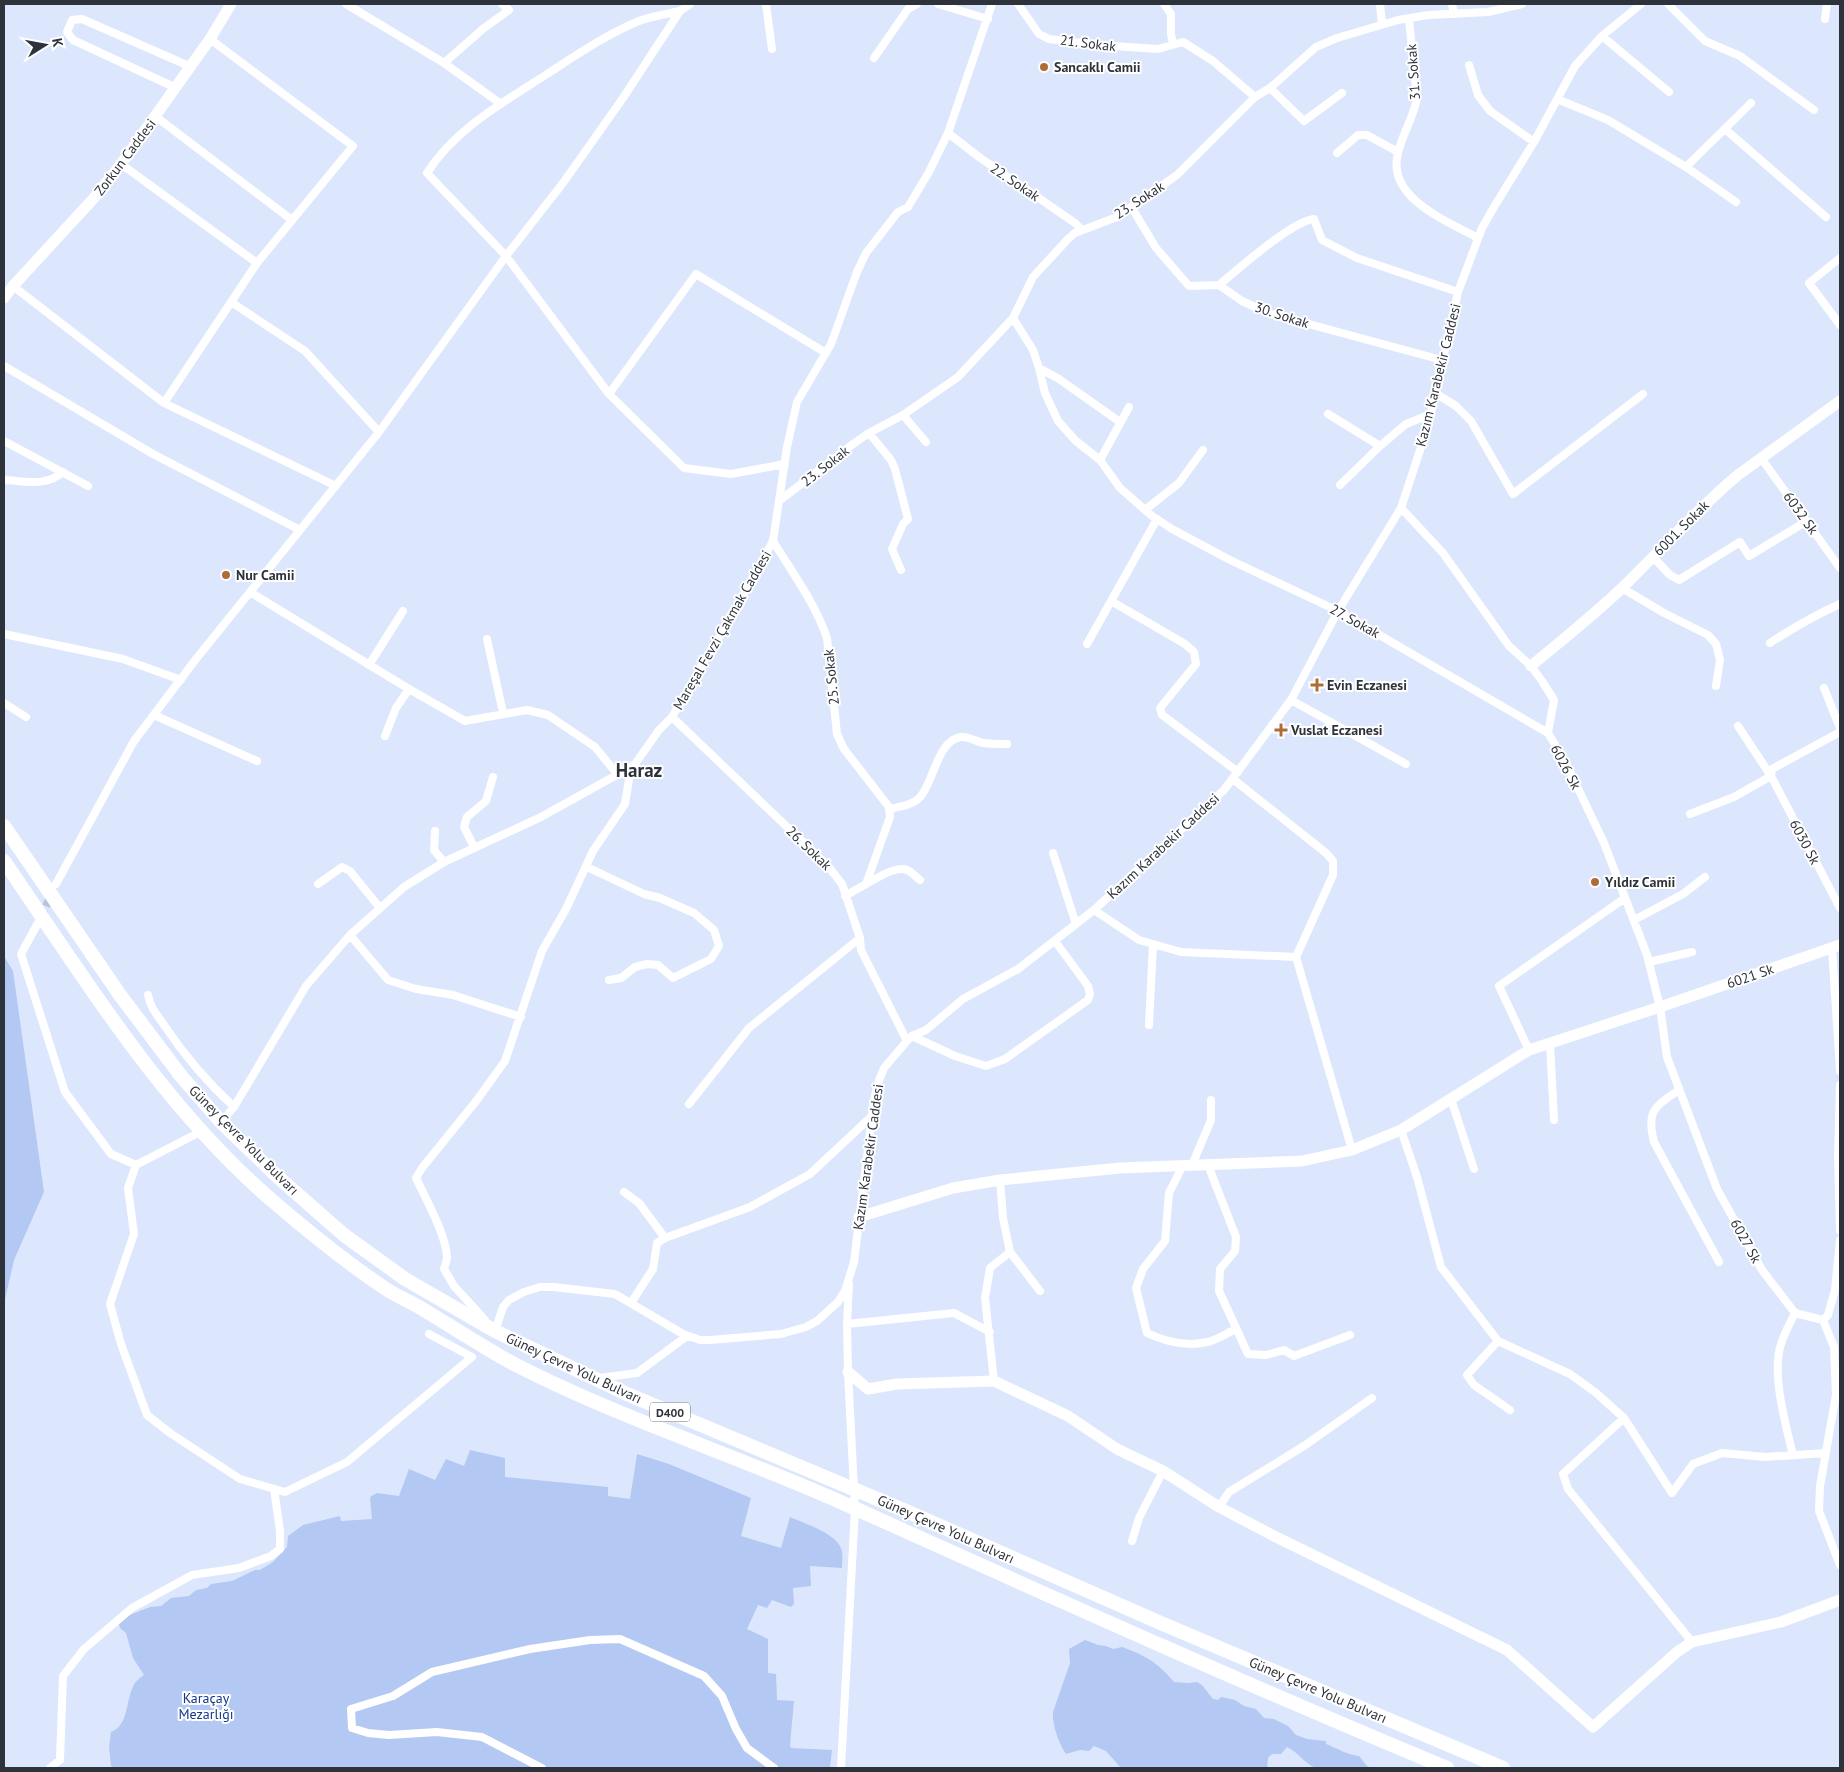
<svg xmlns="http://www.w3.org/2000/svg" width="1844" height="1772" font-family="'PT Sans',sans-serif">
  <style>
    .green { fill: #b3c8f2 }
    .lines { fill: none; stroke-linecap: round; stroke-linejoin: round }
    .street-tunnel { stroke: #b9c3d7; stroke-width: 8; stroke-dasharray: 8 4; stroke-linecap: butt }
    .street { stroke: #fff; stroke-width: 8 }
    .secondary { stroke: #fff; stroke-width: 11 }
    .highway { stroke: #fff; stroke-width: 14 }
    .poi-dot { fill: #ae6d37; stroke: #fff; stroke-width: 2 }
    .labels { text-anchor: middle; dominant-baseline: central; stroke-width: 4; stroke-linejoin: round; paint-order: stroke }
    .shield { fill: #fff; stroke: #6d7076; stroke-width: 1 }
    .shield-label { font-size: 12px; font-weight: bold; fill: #2e333b }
    .street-label { font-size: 14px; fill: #2e333b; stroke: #fff }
    .poi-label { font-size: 14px; font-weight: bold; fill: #2e333b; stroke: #fff; text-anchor: start }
    .park-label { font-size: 14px; fill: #16378b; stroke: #fff }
    .district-label { font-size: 19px; font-weight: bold; fill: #2e333b; stroke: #fff }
  </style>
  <rect width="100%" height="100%" fill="#dce7fe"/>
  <path class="green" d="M4,956L13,971L44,1192L14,1260L4,1304Z
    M470,1450L505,1458V1477L608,1487V1496L630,1499L637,1454L669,1464L751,1498L741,1536L781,1548L790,1517C805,1524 840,1534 842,1552C843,1557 842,1563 842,1568L810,1566L811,1586L793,1588L794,1604L791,1607L772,1600L767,1608L758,1605L747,1629L768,1639V1673L776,1674L777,1700L794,1701L790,1745L791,1748L832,1750L830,1768H115L111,1766L109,1747L111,1732C130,1725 125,1698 135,1683C137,1680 141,1677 144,1675L133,1658L126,1633L120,1628L119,1624L122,1618L150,1607L161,1606L171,1598L189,1596L196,1590L207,1588L211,1584L232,1581L255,1570H260L273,1562L287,1547L288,1536L303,1525L340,1516L341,1521L372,1519L370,1497L377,1493L399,1496L409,1469L435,1480L446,1459L464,1466Z
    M1085,1640L1098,1645L1106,1646L1113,1649L1122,1647L1125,1648C1148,1657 1158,1663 1174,1682L1189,1683L1197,1682L1202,1685L1213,1699L1218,1700L1221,1697L1235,1700L1244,1706L1256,1709L1264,1718L1274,1719L1288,1726L1296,1735L1307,1739L1326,1741V1744C1337,1748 1347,1755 1359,1756L1367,1766L1372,1768C1361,1768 1324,1771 1316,1768C1305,1764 1298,1752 1287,1747L1281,1754H1272L1268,1758L1267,1768H1121L1106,1751L1094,1746L1089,1751L1080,1750L1066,1754C1059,1744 1052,1725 1053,1712L1070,1663L1069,1649Z"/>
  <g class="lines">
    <path class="street-tunnel" d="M41,917L52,893"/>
    <path class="street" d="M346,4L444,63L501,104
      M766,4L772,49
      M938,4L988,19
      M1018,4L1039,34L1049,39L1098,45L1158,49L1183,42L1213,61L1255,97
      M1164,4L1171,14V34L1173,44
      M1380,4L1382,24
      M1452,4L1454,14
      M1668,4L1705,41L1740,56L1814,110
      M680,11C667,14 652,16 639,21C605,35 575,56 544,76C502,103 454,130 427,173L506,256L609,394L684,468L731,474L785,464
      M1409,19L1417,99C1413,118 1402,135 1398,153C1386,198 1447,221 1478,238
      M1825,19L1827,4
      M1602,36L1669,92
      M874,58L908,9L917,4
      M444,63L484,28L509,10L502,4
      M1469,65L1478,95L1490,111L1534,142
      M174,87L73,40L67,32L72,20L82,19L189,66
      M1270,88L1304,121L1342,93
      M1557,99L1608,120L1686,167L1736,202
      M155,116L292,220
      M1725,129L1826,217
      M948,133L979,157L1075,223L1082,230
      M1337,153L1358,135H1367L1398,152
      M121,164L257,263
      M1686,167L1751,103
      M1132,208L1156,248L1189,286L1219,285L1242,301L1268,313L1442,360
      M1840,258L1809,283L1840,325
      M1219,285C1237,270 1292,221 1314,219L1322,240L1357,258L1458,292
      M13,286L164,403L336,486
      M231,302L305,351L379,432
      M1013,318L1033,350L1039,368L1045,393L1058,421L1076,441L1100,460L1120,488L1152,516L1172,529L1230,560L1338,611L1548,733
      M4,366L153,454L300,530
      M1039,368L1059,379L1120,422
      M1435,393L1456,406L1471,421L1513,494L1643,394
      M609,394L696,274L826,353
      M164,403L257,263L353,146L210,39
      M1328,414L1380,446
      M903,415L926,442
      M869,433L891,460L895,469L908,519L903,524L892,549L901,570
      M4,441L88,486
      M1761,458L1840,568
      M1100,460L1129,407
      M4,480C25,481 46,487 63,472
      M1340,485L1380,446L1406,424L1431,414
      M779,501L853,444L869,433L903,415L958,377L1013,318L1033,277L1068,239L1075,233L1117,217L1177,175L1255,97L1270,88L1316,47L1337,38L1398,20L1428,15L1488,12L1522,4
      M1401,508L1443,553L1509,646L1531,666L1542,681L1554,700L1548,733L1565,761L1604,843L1647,955L1660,1007L1667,1057L1717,1189L1762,1270L1795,1313L1823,1320L1834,1347L1836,1395L1820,1486L1819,1511L1840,1565
      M1145,510L1179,483L1203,450
      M773,541C792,572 815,603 827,638L837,734L844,749L889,807L890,817L866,884L845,896
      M1653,557L1670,575L1679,580L1740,542L1749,556L1807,521
      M1622,588L1664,613L1708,635L1716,644L1720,660L1716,686
      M250,592L409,689L465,721L527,710L548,715L595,747L618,775
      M1111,601L1185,644L1194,652L1196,664L1160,708L1162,715L1165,717L1238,772
      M4,634L123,659L181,680
      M487,639L503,713
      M1770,643C1793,628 1815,615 1840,604
      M1087,644L1157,519
      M369,665L403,611
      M1824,688L1840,728
      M1291,700L1406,764
      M4,703L26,717
      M154,715L257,761
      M672,717L828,866L842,884L860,938L861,950L907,1041
      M1840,732L1772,769L1771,776L1840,908
      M385,736L396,708L409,689
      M1233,779L1326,853L1333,861V875L1296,957L1352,1150
      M889,809C899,807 914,805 921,796C934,780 938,740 961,737C969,736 976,742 984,743C991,744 999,744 1007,744
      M1690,814L1734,797L1771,776L1738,726
      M435,831L434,850L444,862
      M474,847L464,827L467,817L486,801L493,777
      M1053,853L1076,924
      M587,867L644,894L660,898L694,913L714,930L719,946L711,959L673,978L658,965L647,964L635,967L621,978L609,980
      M56,884L134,741L196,659L379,432L506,256L563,183L623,98L680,11L690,4
      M318,884L342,867L350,871L380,908
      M866,884C876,879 896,865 907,870C912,872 916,877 920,880
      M1094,910L1139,940L1181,952L1296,957
      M1634,920L1683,894L1705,877
      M38,923L21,954L65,1092L111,1154L136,1165L200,1132
      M350,935L388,980L416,989L453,995L521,1017
      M1832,948L1840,1071
      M1649,962L1692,952
      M148,995C151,1009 156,1013 164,1025C184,1055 208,1083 234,1107
      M1149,1025L1153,944
      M912,1036L955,1056L986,1066L1005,1059L1088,1000L1090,994L1088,986L1055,941
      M1550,1044L1554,1120
      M1529,1050L1499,986L1625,898
      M1840,1085L1838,1157L1840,1231
      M1679,1090C1655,1107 1646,1110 1654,1142L1719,1262
      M1451,1099L1474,1169
      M689,1104L749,1028L860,938
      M221,1122L234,1107L306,986L350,935L404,887L444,862L541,817L631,767L635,764L659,730L672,717L705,660L725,628L773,541L787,447L797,402L831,344L857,272L866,253L898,212L908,207L929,172L948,133L992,4
      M1401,1130L1417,1177L1441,1267L1498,1341L1570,1374L1595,1392L1624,1418L1672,1493L1693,1464L1722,1453L1765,1457L1826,1453
      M136,1165L128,1188L134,1234L110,1304L121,1344L147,1415L170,1433L240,1479L285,1492L347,1462L472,1357L429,1334
      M1183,1165L1169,1193L1165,1241L1143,1269L1136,1288L1147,1333C1166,1342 1186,1347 1207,1342C1217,1340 1227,1333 1236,1329
      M1192,1165L1211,1120V1100
      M1208,1165L1236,1237L1235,1251L1220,1269L1219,1291L1248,1354L1266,1355L1284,1350L1294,1356L1350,1335
      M1000,1180L1003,1218L1010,1252L1040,1291
      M624,1192L639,1203L665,1238
      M631,1303L653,1269L657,1243L665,1238L750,1207L810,1174L872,1116
      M485,1320L454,1286L444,1269C445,1265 447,1261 447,1257C446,1235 426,1199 416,1178L422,1168L477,1100L505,1061L542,951L566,909L593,851L625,804L631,767
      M1823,1320L1828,1315L1835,1290L1840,1240
      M847,1324L954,1313L990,1332
      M493,1328L495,1331L503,1307L509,1300L524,1292L540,1287H553L615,1294L683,1334L700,1340H710L781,1334L806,1327L817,1321L838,1302L845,1291L854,1262L874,1100L878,1083L884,1068L907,1041L912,1036L926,1030L963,999L1018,969L1094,910L1224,790L1291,700L1338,611L1401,508L1428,426L1458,292L1482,228L1494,207L1534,142L1575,66L1602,36L1641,4
      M1498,1341L1467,1375L1474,1385L1510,1410
      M599,1378L637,1373L687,1336
      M994,1381L985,1298L990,1268L1010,1252
      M1624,1418L1563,1474L1568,1489L1692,1642
      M1793,1455C1786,1426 1771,1373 1781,1344C1784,1334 1790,1323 1795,1313
      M1219,1507L1229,1492L1304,1446L1372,1398
      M1132,1541L1139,1518L1163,1471
      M50,1768L60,1760L63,1676L84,1649L132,1608L192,1575L239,1568L271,1556L280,1549V1531L274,1489
      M542,1768L482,1737L437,1732L389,1735L368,1733L352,1728L351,1709L393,1696L432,1672L530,1649L590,1640L620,1639L704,1676L722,1696L736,1729L747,1748L774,1768
      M841,1768L855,1509L848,1372L847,1324L849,1284"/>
    <path class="secondary" d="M4,298L13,286L94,198L121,164L210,39L231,4
      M1531,666C1562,640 1594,615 1623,587C1662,549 1697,509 1738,475L1840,401
      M859,1217L953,1188L1000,1180L1120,1168L1302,1161L1352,1150L1401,1130L1529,1050L1660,1007L1840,945
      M848,1372L868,1389L897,1384L994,1381L1068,1416L1117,1449L1163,1471L1219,1507L1274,1536L1507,1650L1593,1727L1677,1652L1692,1642L1781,1622L1840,1600"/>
    <path class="highway" d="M4,826L120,995L181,1076L221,1122L279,1178L344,1235L405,1279L495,1331L627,1394L906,1511L1163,1624L1503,1768
      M4,861C86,980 163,1108 275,1203C310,1233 347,1263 386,1289C398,1297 412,1302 424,1310C454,1328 483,1347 514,1364C621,1419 736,1455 845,1504C1045,1594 1244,1684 1447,1768"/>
  </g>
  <g class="poi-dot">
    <circle cx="1044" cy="67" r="5"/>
    <circle cx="226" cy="575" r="5"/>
    <path d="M1314.5 677.5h5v5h5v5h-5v5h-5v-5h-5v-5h5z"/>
    <path d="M1278.5 722.5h5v5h5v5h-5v5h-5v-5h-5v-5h5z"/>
    <circle cx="1595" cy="882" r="5"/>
  </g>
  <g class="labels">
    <rect class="shield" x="650" y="1402.5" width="40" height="19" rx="4"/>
    <g class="shield-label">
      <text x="670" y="1412">D400</text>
    </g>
    <g class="street-label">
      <text transform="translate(1088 43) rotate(7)">21. Sokak</text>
      <text transform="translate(1413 72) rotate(-94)">31. Sokak</text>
      <text transform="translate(125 157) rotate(-53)">Zorkun Caddesi</text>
      <text transform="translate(1015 182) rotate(34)">22. Sokak</text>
      <text transform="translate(1139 200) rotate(-33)">23. Sokak</text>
      <text transform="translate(1282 315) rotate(18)">30. Sokak</text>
      <text transform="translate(1438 375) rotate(-76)">Kazım Karabekir Caddesi</text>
      <text transform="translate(825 466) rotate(-38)">23. Sokak</text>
      <text transform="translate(1801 513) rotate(54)">6032 Sk</text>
      <text transform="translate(1681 528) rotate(-45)">6001. Sokak</text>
      <text transform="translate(1355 621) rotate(29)">27. Sokak</text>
      <text transform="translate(722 630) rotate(-60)">Mareşal Fevzi Çakmak Caddesi</text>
      <text transform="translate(831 677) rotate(-96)">25. Sokak</text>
      <text transform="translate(1566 767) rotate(62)">6026 Sk</text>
      <text transform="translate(1805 842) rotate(62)">6030 Sk</text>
      <text transform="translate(1163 846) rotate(-43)">Kazım Karabekir Caddesi</text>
      <text transform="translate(809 848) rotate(44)">26. Sokak</text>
      <text transform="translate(1750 976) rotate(-19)">6021 Sk</text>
      <text transform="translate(244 1140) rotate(45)">Güney Çevre Yolu Bulvarı</text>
      <text transform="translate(868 1157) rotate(-82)">Kazım Karabekir Caddesi</text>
      <text transform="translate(1746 1241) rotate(61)">6027 Sk</text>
      <text transform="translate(574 1368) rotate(25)">Güney Çevre Yolu Bulvarı</text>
      <text transform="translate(946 1529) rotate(24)">Güney Çevre Yolu Bulvarı</text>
      <text transform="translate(1318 1690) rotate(23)">Güney Çevre Yolu Bulvarı</text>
    </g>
    <g class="poi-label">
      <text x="1054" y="67">Sancaklı Camii</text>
      <text x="236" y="575">Nur Camii</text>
      <text x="1327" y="685">Evin Eczanesi</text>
      <text x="1291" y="730">Vuslat Eczanesi</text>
      <text x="1605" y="882">Yıldız Camii</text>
    </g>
    <g class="park-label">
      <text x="206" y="1698">Karaçay<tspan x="206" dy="16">Mezarlığı</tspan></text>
    </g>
    <g class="district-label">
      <text x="639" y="770">Haraz</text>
    </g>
  </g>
  <rect width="1844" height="1772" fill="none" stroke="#2e333b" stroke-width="10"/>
  <g transform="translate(45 45) rotate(79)" stroke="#ffffff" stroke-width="4" paint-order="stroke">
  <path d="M0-4L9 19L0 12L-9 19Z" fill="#2e333b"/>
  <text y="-8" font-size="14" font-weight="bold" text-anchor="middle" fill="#2e333b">K</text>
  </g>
</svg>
